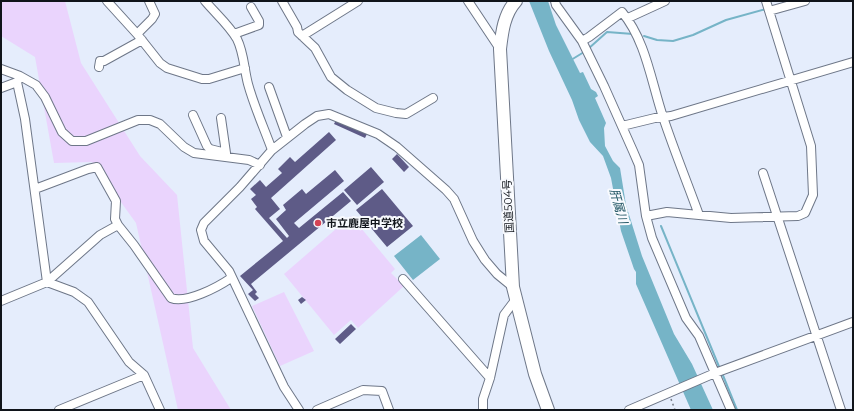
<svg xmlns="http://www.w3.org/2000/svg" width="854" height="411" font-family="Montserrat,'Noto Sans JP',sans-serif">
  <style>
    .green { fill: #ead4fd }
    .water { fill: #76b4c7 }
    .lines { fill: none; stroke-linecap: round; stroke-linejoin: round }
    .stream { stroke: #76b4c7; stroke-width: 2 }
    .building { fill: #5e5b87 }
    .minor-casing { stroke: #6e7788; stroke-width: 10 }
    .highway-casing { stroke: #6e7788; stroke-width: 14 }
    .path { stroke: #757b86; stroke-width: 1.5; stroke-dasharray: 2 3; stroke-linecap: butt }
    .minor { stroke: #fff; stroke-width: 8 }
    .highway { stroke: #fff; stroke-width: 12 }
    .poi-dot { fill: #d44455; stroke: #f8fafe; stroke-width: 1.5 }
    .labels { text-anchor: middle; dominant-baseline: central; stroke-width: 4; stroke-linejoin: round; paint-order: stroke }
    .street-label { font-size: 11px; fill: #10141a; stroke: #f8fafe }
    .poi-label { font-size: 11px; font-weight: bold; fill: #10141a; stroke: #f8fafe; text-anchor: start }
    .water-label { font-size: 12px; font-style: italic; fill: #205563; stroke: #f8fafe }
  </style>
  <rect width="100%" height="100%" fill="#e5edfc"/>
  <path class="green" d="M1,1H65L81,63L140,156L177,195L193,348L231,410H178L136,223L92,162L54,163L35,57L1,36Z
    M351,216L395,269L391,273L404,286L358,328L351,320L334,335L284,274Z
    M284,292L314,351L280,366L252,306Z"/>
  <path class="water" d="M529,1H548L556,25L580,73L583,72L591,89L596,92L598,96L595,98L606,123L604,128L605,146L613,161L620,168L626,205L642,256L674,334L692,364L713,410H691L636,284V272L634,269L621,231L611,178L603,156L590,142L579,120L572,100L549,51Z
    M421,235L440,259L413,280L394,256Z"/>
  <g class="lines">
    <path class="stream" d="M644,36L657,40L673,41L693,35L726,20L766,9
      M588,49L607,32L633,34
      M571,60L584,52
      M661,226L720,369
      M722,373L737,410"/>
  </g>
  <path class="building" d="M336,120L367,134L365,138L334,124Z
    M329,132L336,140L271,198L280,209L269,218L287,238L289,236L276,219L286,210L283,205L302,189L306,194L335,170L344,181L294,223L299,228L343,192L351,201L251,284L257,292L255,294L259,298L255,301L248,294L253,290L240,276L283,241L255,209L257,207L251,199L256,195L250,189L260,180L266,187L282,173L278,169L290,157L295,162Z
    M397,154L409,167L404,172L392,159Z
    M371,167L384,182L357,205L344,190Z
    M382,189L413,226L387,247L356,210Z
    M302,297L306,300L301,304L298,300Z
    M351,324L356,329L340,344L335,339Z"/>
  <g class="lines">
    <defs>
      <path id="minor" d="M107,1L137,34L160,63L167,68L202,79H209L245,68
        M205,1C216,14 229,25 237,39C244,53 244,69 248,84C254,106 264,128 272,150
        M282,1L297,27L298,32L315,48L331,77L347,90L376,108L396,113L406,114L433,98
        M468,1L500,49
        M555,1L556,5L582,41L604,86L633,151L639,165L646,216L652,238L686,318L699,336L731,410
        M769,11L805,1
        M628,18L665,1
        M137,34L152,19L155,14L149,1
        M234,34L259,25V21L251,7
        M302,36L358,1
        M582,41L589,37L622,12C646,41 651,81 663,117C674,150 687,182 699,215
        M99,67L100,61H104L142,40
        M1,69L20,76L36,85L45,97L62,132L72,141H86L138,120H150L160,124L184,147L194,153L249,160L260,165
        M17,82L25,119L47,282
        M269,87L287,137
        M1,88L17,82L20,77
        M193,115L207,146L210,149L222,152
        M221,118L226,153
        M622,126L655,118L671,116L853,62
        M763,173L841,410
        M35,189L88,169L97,167L116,201L115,219L118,225L134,245L171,298C186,304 218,287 231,278
        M646,216L667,212L731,218L798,216L805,213L813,195L811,146L766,1
        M403,279L490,378
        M47,282L74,292L88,302L129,362L144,375L160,410
        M1,301L47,282L100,235L118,225
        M59,410L144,375
        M299,410L284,387L229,271L204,241L201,230L204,223L240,187L272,150L305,124L317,116L329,114L378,134L397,147L446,190L454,199L473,241L485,260L497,274L513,287
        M317,410L363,390L382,391L389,410
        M483,410V399L490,378L504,315L516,299
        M629,410L715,373L853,322"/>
      <path id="highway" d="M516,1C504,14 502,32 500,49L513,287L535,374L548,410"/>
    </defs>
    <use href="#minor" class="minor-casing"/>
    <use href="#highway" class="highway-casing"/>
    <path class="path" d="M671,399L675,410"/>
    <use href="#minor" class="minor"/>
    <use href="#highway" class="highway"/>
  </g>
  <circle class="poi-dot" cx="318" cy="223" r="4"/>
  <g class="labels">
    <g class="street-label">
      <text transform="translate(508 206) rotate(-93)">国道504号</text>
    </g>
    <g class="poi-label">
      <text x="326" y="223">市立鹿屋中学校</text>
    </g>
    <g class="water-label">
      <text transform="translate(619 206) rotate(74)">肝属川</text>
    </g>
  </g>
  <rect width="854" height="411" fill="none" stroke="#10141a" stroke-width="4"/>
</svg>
